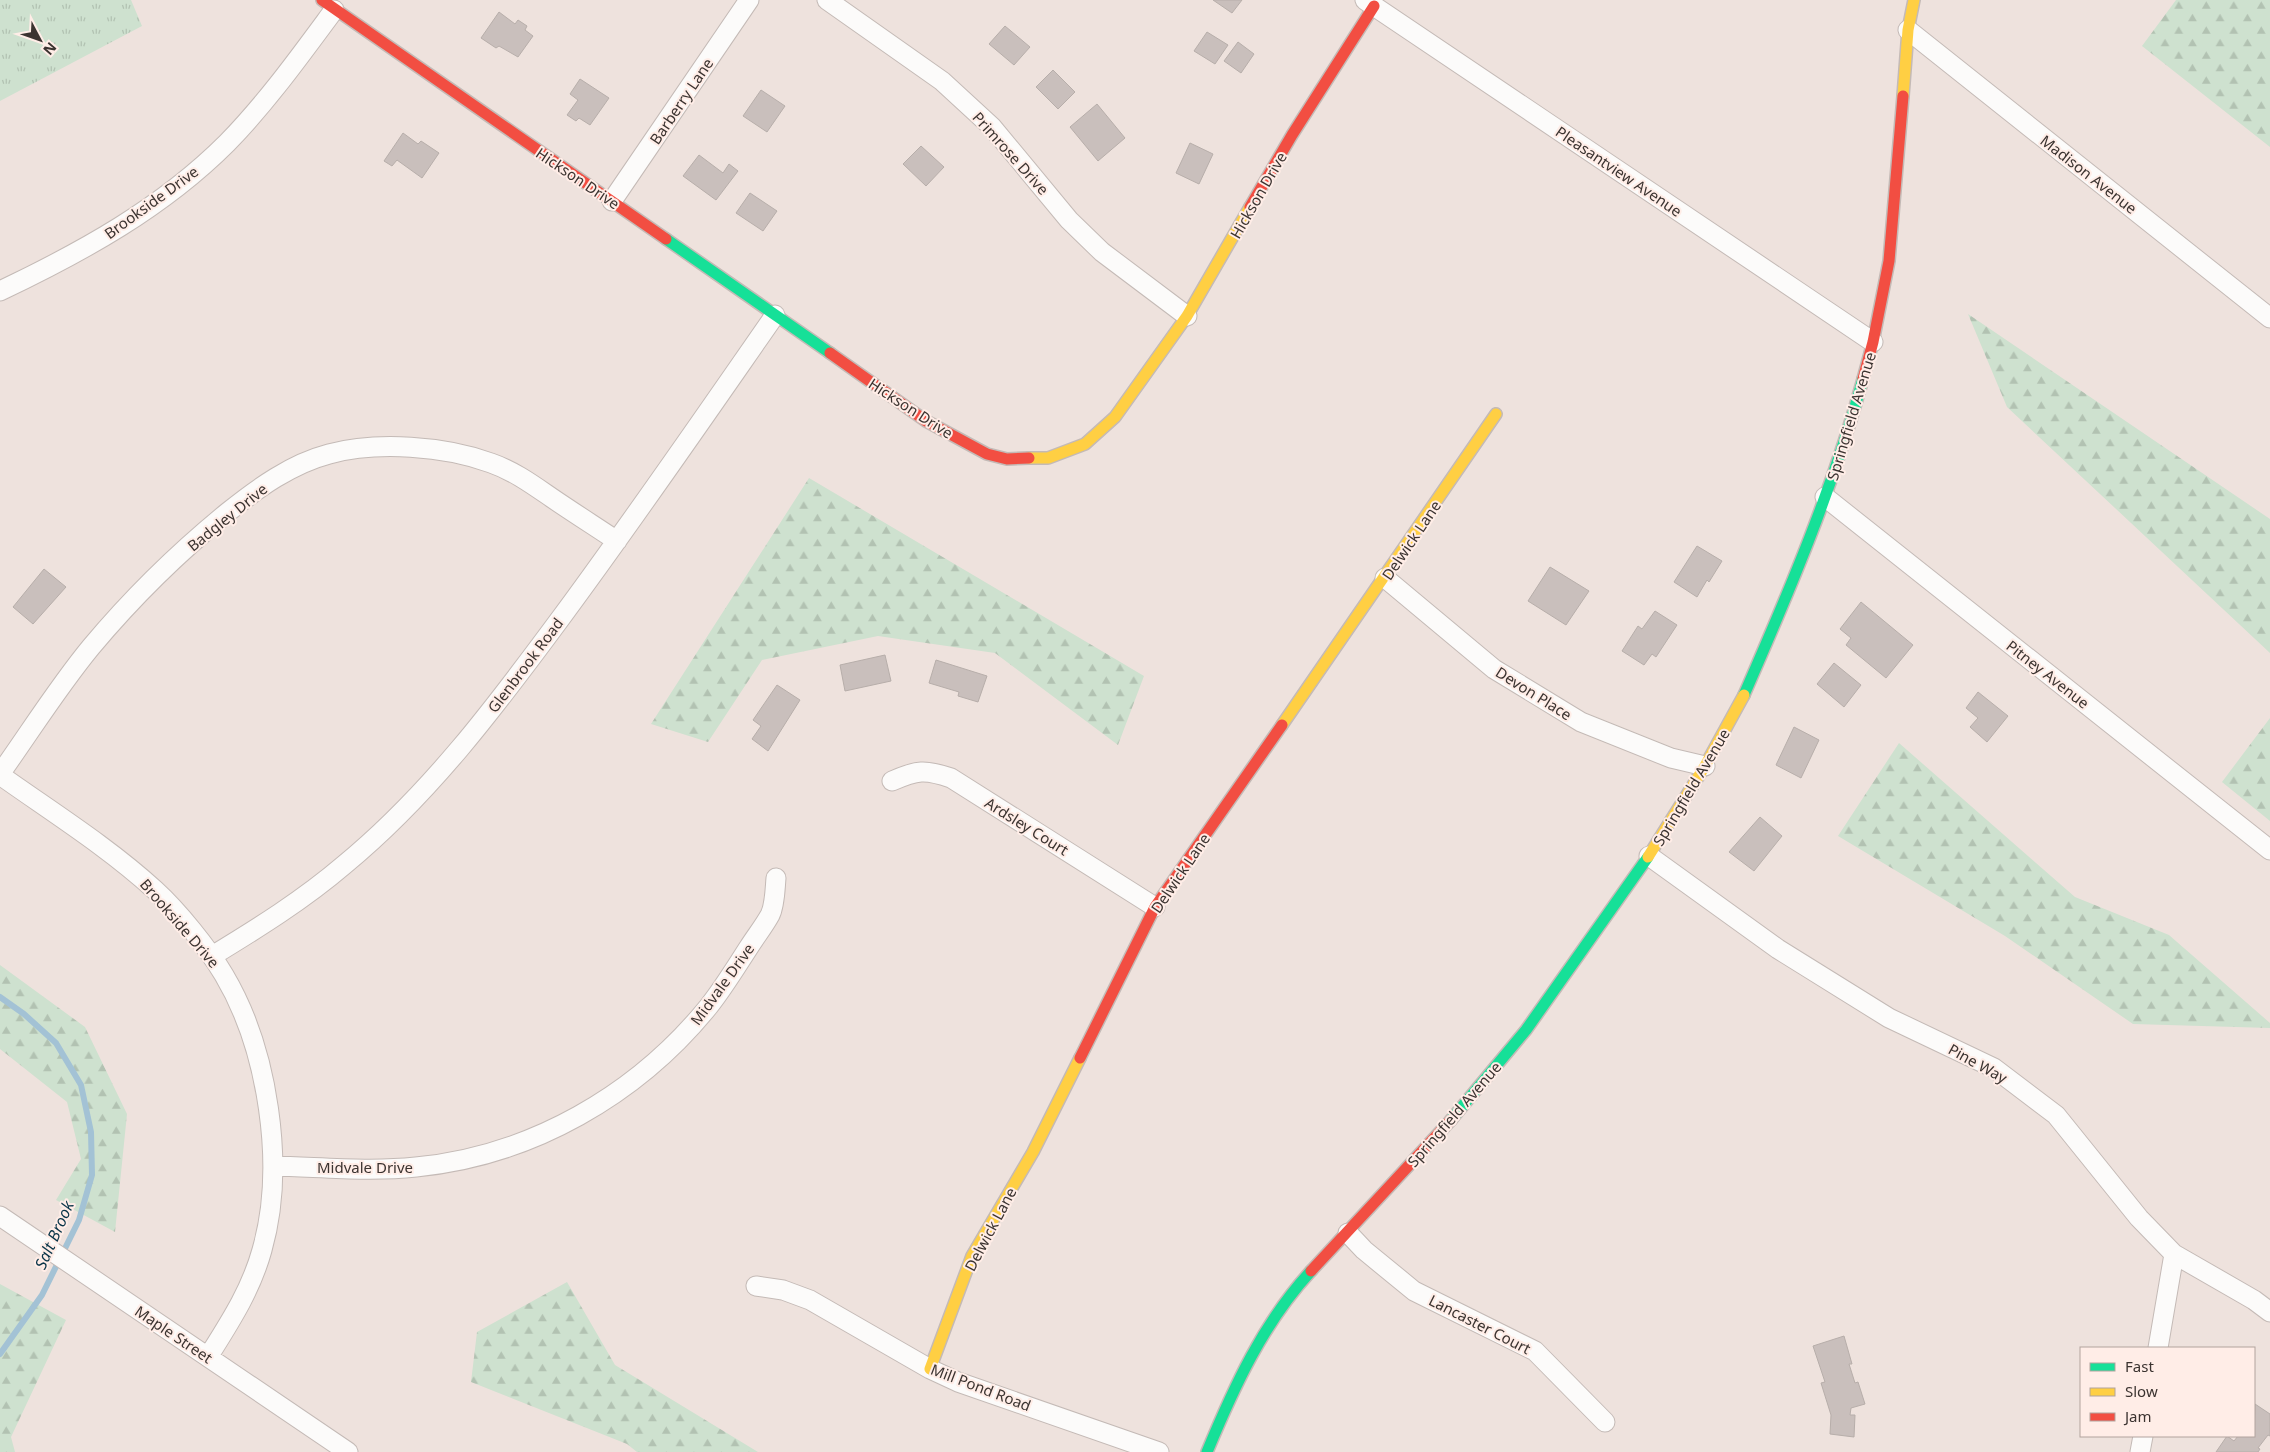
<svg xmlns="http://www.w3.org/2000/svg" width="2270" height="1452" font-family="'Noto Sans',sans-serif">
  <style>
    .forest { fill: url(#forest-firs) }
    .park { fill: url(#park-tufts) }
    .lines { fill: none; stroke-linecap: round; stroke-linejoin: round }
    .stream { stroke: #a3c2d5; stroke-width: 6 }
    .building { fill: #c9bfbc; stroke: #b7aeaa }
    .street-casing { stroke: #c4bab6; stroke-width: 21 }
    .fast-casing { stroke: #c4bab6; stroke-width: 14 }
    .slow-casing { stroke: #c4bab6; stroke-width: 14 }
    .jam-casing { stroke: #c4bab6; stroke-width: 14 }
    .street { stroke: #fcfbfa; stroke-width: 19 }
    .fast { stroke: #16e098; stroke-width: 11 }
    .slow { stroke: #ffcf43; stroke-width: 11 }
    .jam { stroke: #f24e42; stroke-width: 11 }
    .labels { text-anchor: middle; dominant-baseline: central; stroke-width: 4; stroke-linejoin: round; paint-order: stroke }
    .street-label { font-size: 15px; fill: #3b3330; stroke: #ffede7 }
    .water-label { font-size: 16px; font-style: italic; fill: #083448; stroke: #ffede7 }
  </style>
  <defs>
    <pattern id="forest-firs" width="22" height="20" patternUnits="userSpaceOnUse" patternTransform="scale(1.25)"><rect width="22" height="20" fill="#cee1cf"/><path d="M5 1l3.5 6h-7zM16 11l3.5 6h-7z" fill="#b2c2b2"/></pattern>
    <pattern id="park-tufts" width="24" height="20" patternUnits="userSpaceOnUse" patternTransform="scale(1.25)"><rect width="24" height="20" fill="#cee1cf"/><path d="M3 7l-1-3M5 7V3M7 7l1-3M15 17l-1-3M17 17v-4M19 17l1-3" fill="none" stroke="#b2c2b2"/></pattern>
  </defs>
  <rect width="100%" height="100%" fill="#eee2dd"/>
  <path class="forest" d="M2176,0H2270V147L2142,46Z
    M1968,314L2270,519V653L2007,407Z
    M809,478L1144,676L1118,745L995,653L878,636L762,660L708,742L651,724Z
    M2270,718V821L2222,782Z
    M1899,743L2075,897L2169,935L2270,1023V1028L2133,1024L2005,936L1838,836Z
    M0,965L85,1027L127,1114L115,1232L56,1200L81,1159L67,1102L0,1049Z
    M567,1282L615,1365L758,1452H637L627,1444L471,1382L477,1332Z
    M0,1284L66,1320L11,1437L15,1452H0Z"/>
  <path class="park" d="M0,0H131L142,26L0,101Z"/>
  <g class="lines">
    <path class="stream" d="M0,997L24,1014L56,1043L81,1085L91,1132L92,1175L79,1220L42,1295L0,1354"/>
  </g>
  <path class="building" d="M1213,0H1242L1232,13Z
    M499,12L515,24L518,20L527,26L525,30L533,36L518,57L499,46L496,48L481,38Z
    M1005,26L1030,47L1014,65L989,44Z
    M1207,32L1228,45L1215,64L1194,51Z
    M1238,42L1254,54L1241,73L1224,61Z
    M1053,70L1075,92L1058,109L1036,87Z
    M580,79L609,98L590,125L579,118L576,121L567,115L578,100L570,94Z
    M761,90L785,106L767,132L743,116Z
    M1097,104L1125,138L1098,161L1070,127Z
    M403,133L418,144L421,141L439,153L422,178L397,160L392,166L384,161Z
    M1190,143L1213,154L1199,184L1176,173Z
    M921,146L944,167L926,186L903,164Z
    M699,155L723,173L729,164L738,171L716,200L683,176Z
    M750,193L777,211L763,231L736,213Z
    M1697,546L1722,561L1709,582L1707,580L1697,597L1674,582Z
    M1550,567L1589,591L1566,625L1528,601Z
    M44,569L66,587L33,624L13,607Z
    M1861,602L1913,645L1886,678L1846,645L1851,638L1840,629Z
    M1655,611L1677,625L1656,657L1652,654L1644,665L1622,651L1638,626L1642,629Z
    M885,655L891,681L845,691L840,665Z
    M936,660L987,676L978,702L958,696L959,692L929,683Z
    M1834,663L1861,685L1844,707L1817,684Z
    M777,685L800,700L768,751L752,739L761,726L753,720Z
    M1978,692L2008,716L1987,742L1970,727L1978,718L1966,708Z
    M1794,727L1819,740L1801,778L1776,765Z
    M1760,817L1782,836L1754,871L1729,852Z
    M1844,1336L1852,1364H1849L1855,1383L1858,1382L1865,1404L1851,1408L1850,1415H1855L1854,1437L1830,1434L1831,1415L1821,1383L1825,1382L1813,1346Z
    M2255,1404L2270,1414V1436L2268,1435L2258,1448L2260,1449L2258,1452H2216L2227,1436L2234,1441L2238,1436H2254Z"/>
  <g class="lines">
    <defs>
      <path id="street" d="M827,0L942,81L992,127L1069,220L1102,252L1187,316
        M1365,0L1873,342
        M1908,30L2270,318
        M612,201L749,0
        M0,291C82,252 162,208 227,143C267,102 300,56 334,10
        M1825,497L2270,850
        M1385,578L1494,669L1581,722L1671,758L1705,766
        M0,774C30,732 58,687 91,647C132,598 179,552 228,512C258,488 291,464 329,454C377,441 445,446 491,463C514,471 533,485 552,498C574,513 596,527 617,541
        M0,775C52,812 108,847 155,890C178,911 208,948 224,975C268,1049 286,1166 262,1250C251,1290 230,1322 208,1357
        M892,781C917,770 925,769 951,778L1155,907
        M1649,856L1778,949L1889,1018L1994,1068L2056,1115L2139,1218L2174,1254L2254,1300L2270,1312
        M212,956C258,928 303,900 344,865C429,795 495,707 560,619C634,519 704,417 775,315
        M273,1166C320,1167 369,1172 416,1167C531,1156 637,1095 709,1006C724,987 736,967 749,947C756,936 764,926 770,915C775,905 775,889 776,878
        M0,1216L348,1452
        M1348,1233L1364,1250L1414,1291L1535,1351L1605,1422
        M756,1286L783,1290L810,1300L930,1369L958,1382L1159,1452
        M2158,1348L2174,1254
        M2140,1452L2143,1436"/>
      <path id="fast" d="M666,239L830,353
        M1744,695C1789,592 1833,488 1863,379
        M1451,1120L1526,1030L1648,857
        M1207,1452C1234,1387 1263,1323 1311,1271"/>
      <path id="slow" d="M1903,96L1908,30L1914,0
        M1029,458H1048L1085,444L1115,417L1187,316L1250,207
        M1282,725L1496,414
        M1648,857L1705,766L1744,695
        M930,1369L972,1256L1033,1152L1080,1058"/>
      <path id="jam" d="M322,0L666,239
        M1250,207L1292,135L1374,6
        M830,353L926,421L987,454L1007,459L1029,458
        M1863,379L1873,342L1889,261L1903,96
        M1080,1058L1155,907L1282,725
        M1311,1271L1451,1120"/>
    </defs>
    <use href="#street" class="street-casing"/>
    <use href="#fast" class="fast-casing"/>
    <use href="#slow" class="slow-casing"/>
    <use href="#jam" class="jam-casing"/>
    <use href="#street" class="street"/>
    <use href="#fast" class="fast"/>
    <use href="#slow" class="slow"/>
    <use href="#jam" class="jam"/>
  </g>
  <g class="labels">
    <g class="street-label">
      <text transform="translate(681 101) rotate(-56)">Barberry Lane</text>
      <text transform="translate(1011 153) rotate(48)">Primrose Drive</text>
      <text transform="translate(1619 171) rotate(34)">Pleasantview Avenue</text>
      <text transform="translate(2089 174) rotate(38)">Madison Avenue</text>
      <text transform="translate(578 178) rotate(34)">Hickson Drive</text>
      <text transform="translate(1258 195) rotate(-60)">Hickson Drive</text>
      <text transform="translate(151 202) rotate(-36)">Brookside Drive</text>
      <text transform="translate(911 408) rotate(33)">Hickson Drive</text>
      <text transform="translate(1851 416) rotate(-73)">Springfield Avenue</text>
      <text transform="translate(227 517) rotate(-39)">Badgley Drive</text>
      <text transform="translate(1411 540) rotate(-56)">Delwick Lane</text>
      <text transform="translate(525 665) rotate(-53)">Glenbrook Road</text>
      <text transform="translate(2048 674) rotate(38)">Pitney Avenue</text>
      <text transform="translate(1534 693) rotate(32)">Devon Place</text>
      <text transform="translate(1691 787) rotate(-59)">Springfield Avenue</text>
      <text transform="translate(1027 826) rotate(32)">Ardsley Court</text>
      <text transform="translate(1180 873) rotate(-56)">Delwick Lane</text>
      <text transform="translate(180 923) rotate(49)">Brookside Drive</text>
      <text transform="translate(722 984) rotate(-54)">Midvale Drive</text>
      <text transform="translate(1978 1063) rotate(29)">Pine Way</text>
      <text transform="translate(1454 1114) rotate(-49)">Springfield Avenue</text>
      <text x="365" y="1167">Midvale Drive</text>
      <text transform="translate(990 1229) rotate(-62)">Delwick Lane</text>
      <text transform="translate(1480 1324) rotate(27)">Lancaster Court</text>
      <text transform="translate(174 1334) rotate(34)">Maple Street</text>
      <text transform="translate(981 1387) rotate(21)">Mill Pond Road</text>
    </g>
    <g class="water-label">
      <text transform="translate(54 1235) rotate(-66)">Salt Brook</text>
    </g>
  </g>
  <rect x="2080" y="1347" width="175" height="90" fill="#ffede7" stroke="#b1a39e"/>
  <rect x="2090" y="1363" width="25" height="8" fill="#16e098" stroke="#b1a39e"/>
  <text x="2125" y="1372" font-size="15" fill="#3b3330">Fast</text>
  <rect x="2090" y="1388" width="25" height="8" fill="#ffcf43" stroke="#b1a39e"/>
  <text x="2125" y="1397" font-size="15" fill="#3b3330">Slow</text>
  <rect x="2090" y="1413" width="25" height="8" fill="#f24e42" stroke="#b1a39e"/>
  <text x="2125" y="1422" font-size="15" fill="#3b3330">Jam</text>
  <g transform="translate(40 40) rotate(131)" stroke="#ffede7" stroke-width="4" paint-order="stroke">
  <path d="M0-4L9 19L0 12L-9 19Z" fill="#3b3330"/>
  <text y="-8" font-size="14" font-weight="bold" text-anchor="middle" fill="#3b3330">N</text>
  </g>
</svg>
